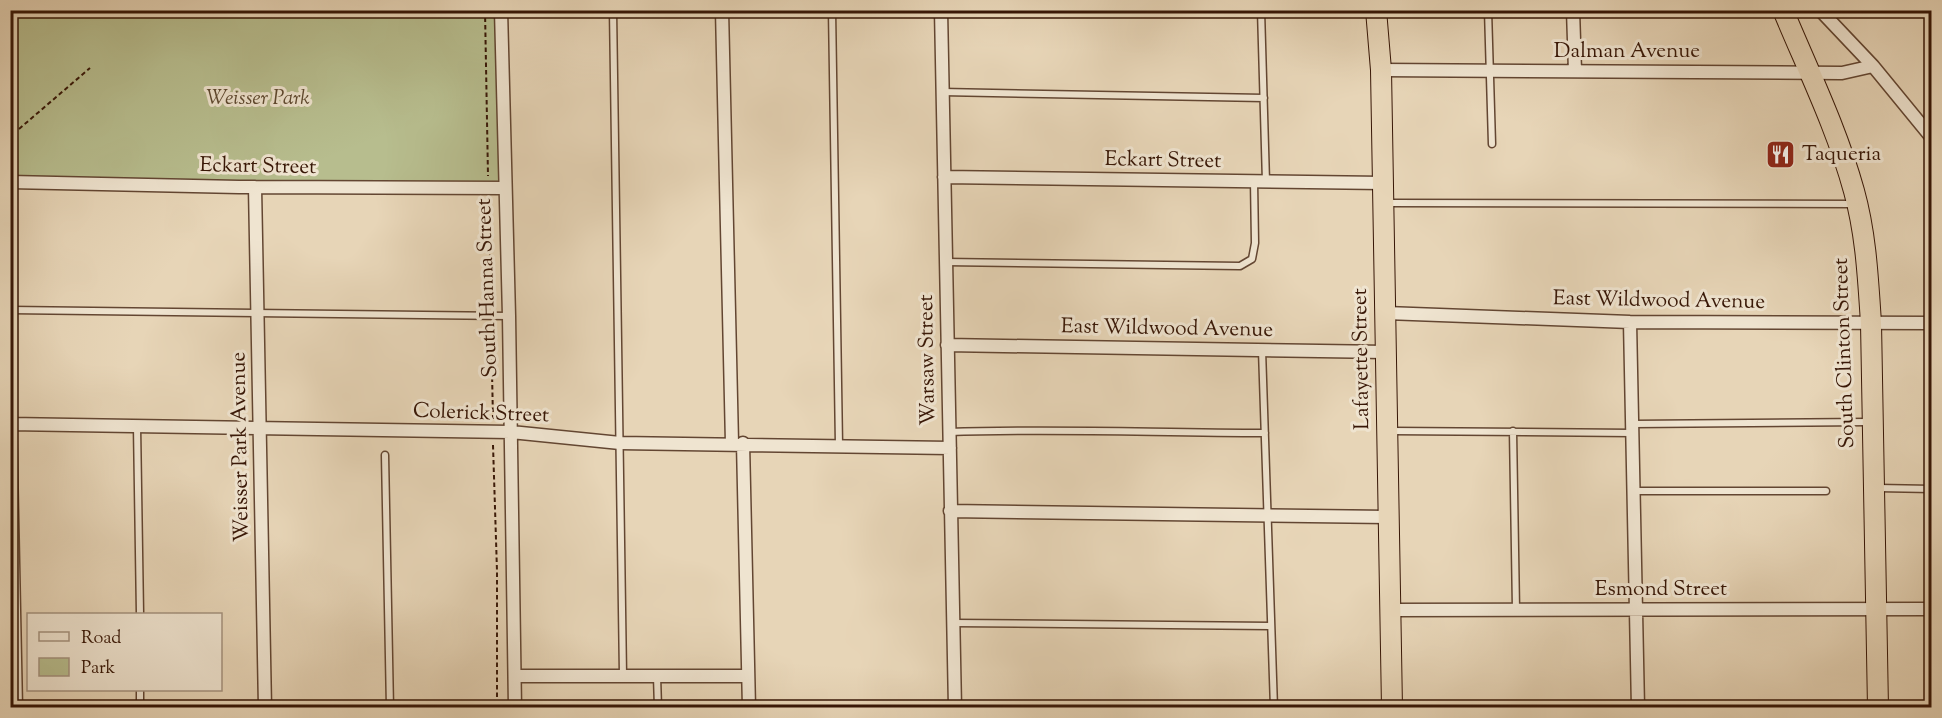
<svg xmlns="http://www.w3.org/2000/svg" width="1942" height="718" font-family="'Sorts Mill Goudy',serif">
  <style>
    .green { fill: #b7bd8e; stroke: #776a4a; stroke-width: 1.5 }
    .lines { fill: none; stroke-linecap: round; stroke-linejoin: round }
    .service-casing { stroke: #634632; stroke-width: 9 }
    .minor-casing { stroke: #634632; stroke-width: 15 }
    .trunk-casing { stroke: #371606; stroke-width: 22 }
    .path { stroke: #371606; stroke-width: 2; stroke-dasharray: 4.5 3; stroke-linecap: butt }
    .service { stroke: #efe4d0; stroke-width: 6 }
    .minor { stroke: #efe4d0; stroke-width: 12 }
    .trunk { stroke: #e7d5b7; stroke-width: 20 }
    .labels { text-anchor: middle; dominant-baseline: central; stroke-width: 6; stroke-linejoin: round; paint-order: stroke }
    .street-label { font-size: 21px; fill: #371606; stroke: #efe4d0 }
    .park-label { font-size: 21px; font-style: italic; fill: #5d482f; stroke: #efe4d0 }
    .poi-label { font-size: 21px; fill: #371606; stroke: #efe4d0; text-anchor: start }
  </style>
  <rect width="100%" height="100%" fill="#e7d5b7"/>
  <filter id="stains"><feTurbulence type="fractalNoise" baseFrequency=".00333" numOctaves="4"/><feColorMatrix values="0 0 0 0 .2 0 0 0 0 .09 0 0 0 0 .02 0 0 0 .5 -.17"/></filter>
  <radialGradient id="worn" r=".72"><stop offset=".6" stop-color="#630" stop-opacity="0"/><stop offset="1" stop-color="#630" stop-opacity=".3"/></radialGradient>
  <path class="green" d="M11,11H501L505,188L11,182Z"/>
  <g class="lines">
    <defs>
      <path id="service" d="M613,10L623,675
        M832,10L839,445
        M1261,10L1266,182
        M1488,10L1492,144
        M942,92L1264,98
        M1387,203L1854,204
        M945,262L1240,266L1252,259L1255,243L1254,181
        M10,310L508,316
        M1262,350L1274,708
        M1633,424L1869,422
        M137,426L140,614
        M1391,431L1633,433
        M1513,431L1516,609
        M949,432C1054,428 1159,433 1265,433
        M385,455L390,708
        M1878,488L1932,489
        M1635,491H1826
        M953,623L1271,626
        M657,676L658,708
        M140,690V708"/>
      <path id="minor" d="M501,10L509,316L515,708
        M722,10L732,443
        M941,10L955,708
        M1573,10L1575,71
        M1820,10L1873,66L1932,138
        M1381,70L1842,73L1873,66
        M944,177L1383,183
        M10,182L239,187L505,188
        M255,187L265,708
        M1386,313L1630,322L1932,323
        M1630,322L1638,708
        M947,345L1386,352
        M10,415L16,708
        M10,424L511,432L620,443L950,448
        M743,443L749,708
        M950,511L1388,517
        M1391,610L1932,609
        M515,676H748"/>
      <path id="trunk" d="M1376,10L1381,70L1392,708
        M1783,10C1808,70 1837,129 1854,191C1866,234 1868,278 1871,323L1878,708"/>
    </defs>
    <use href="#service" class="service-casing"/>
    <use href="#minor" class="minor-casing"/>
    <use href="#trunk" class="trunk-casing"/>
    <path class="path" d="M485,10L488,176
      M19,129L90,68
      M489,202L491,305
      M491,325L493,419
      M493,445L497,571V708"/>
    <use href="#service" class="service"/>
    <use href="#minor" class="minor"/>
    <use href="#trunk" class="trunk"/>
  </g>
  <defs>
    <symbol id="restaurant-square" viewBox="-11 -11 22 22"><rect x="-9" y="-9" width="18" height="18" rx="4" fill="#8f2418" stroke="#efe4d0"/><path d="M-5-6h1v4h1v-4h1v4h1v-4h1v5L-1.5 .5V6h-2V.5L-5-1ZM5-6V6H3V1.5H1.5Q1.5-4 5-6Z" fill="#fff"/></symbol>
  </defs>
  <g fill-rule="evenodd">
    <use href="#restaurant-square" x="1764" y="138" width="33" height="33"/>
  </g>
  <g class="labels">
    <g class="street-label">
      <text x="1627" y="52">Dalman Avenue</text>
      <text transform="translate(1163 161) rotate(1)">Eckart Street</text>
      <text transform="translate(258 167) rotate(1)">Eckart Street</text>
      <text transform="translate(488 288) rotate(-92)">South Hanna Street</text>
      <text transform="translate(1659 301) rotate(1)">East Wildwood Avenue</text>
      <text transform="translate(1167 329) rotate(1)">East Wildwood Avenue</text>
      <text transform="translate(1845 353) rotate(-92)">South Clinton Street</text>
      <text transform="translate(1362 359) rotate(-91)">Lafayette Street</text>
      <text transform="translate(928 360) rotate(-91)">Warsaw Street</text>
      <text transform="translate(481 414) rotate(2)">Colerick Street</text>
      <text transform="translate(241 447) rotate(-91)">Weisser Park Avenue</text>
      <text x="1661" y="590">Esmond Street</text>
    </g>
    <g class="park-label">
      <text x="258" y="99">Weisser Park</text>
    </g>
    <g class="poi-label">
      <text x="1802" y="155">Taqueria</text>
    </g>
  </g>
  <rect width="1942" height="718" fill="none" stroke="#e7d5b7" stroke-width="36"/>
  <rect x="12" y="12" width="1918" height="694" fill="none" stroke="#371606" stroke-width="3"/>
  <rect x="18" y="18" width="1906" height="682" fill="none" stroke="#371606" stroke-width="1.5"/>
  <rect x="27" y="613" width="195" height="78" fill="#efe4d0" stroke="#a5927f" stroke-width="1.5"/>
  <rect x="39" y="632" width="30" height="9" fill="#efe4d0" stroke="#a5927f" stroke-width="1.5"/>
  <text x="81" y="643" font-size="18" fill="#371606">Road</text>
  <rect x="39" y="658" width="30" height="18" fill="#b7bd8e" stroke="#a5927f" stroke-width="1.5"/>
  <text x="81" y="673" font-size="18" fill="#371606">Park</text>
  <rect width="100%" height="100%" filter="url(#stains)"/>
  <rect width="100%" height="100%" fill="url(#worn)"/>
</svg>
